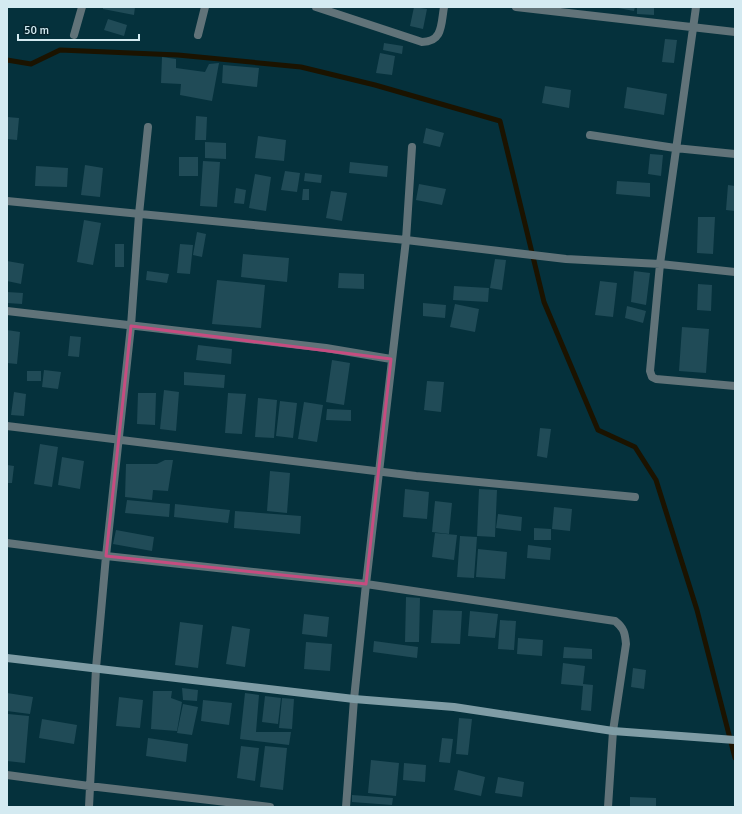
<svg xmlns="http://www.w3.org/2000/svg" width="742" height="814" font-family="Signika,sans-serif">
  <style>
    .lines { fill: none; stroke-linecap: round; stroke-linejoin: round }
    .stream { stroke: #1b1300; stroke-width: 5 }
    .building { fill: #204b57 }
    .street { stroke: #617379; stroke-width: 8 }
    .secondary { stroke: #7f9ca5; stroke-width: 8 }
    .marked { fill: none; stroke: #c64c80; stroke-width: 3; stroke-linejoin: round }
  </style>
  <rect width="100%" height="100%" fill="#05313c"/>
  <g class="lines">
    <path class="stream" d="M7,60L31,64L60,50L178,55L301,67L375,85L500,121L544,302L598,430L635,447L656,480L697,610L735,758"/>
  </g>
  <path class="building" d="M103,7H135L134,15L103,9Z
    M414,7L427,9L423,29L410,26Z
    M613,7H635L634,11Z
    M637,7H654V15L637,14Z
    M108,19L127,25L124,36L104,30Z
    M665,39L677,40L674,63L662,62Z
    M384,43L403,46L402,54L383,50Z
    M380,53L395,56L392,75L376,73Z
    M162,57L176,59V68L205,72L209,64L219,63L212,101L180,95L181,84L161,83Z
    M223,65L259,68L257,87L222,83Z
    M545,86L571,90L569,108L542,103Z
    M627,87L667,94L664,115L624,108Z
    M196,116L207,117L206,140H195Z
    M7,117L19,118L17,140L7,139Z
    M426,128L444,133L440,147L423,143Z
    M258,136L286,140L284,161L255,158Z
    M205,142L226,143V159L205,158Z
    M650,154L663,155L661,176L648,174Z
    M179,157H198V176H179Z
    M203,161L220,162L217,207L200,206Z
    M350,162L388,166L387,177L349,173Z
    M85,165L103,168L100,197L81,195Z
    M36,166L68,168L67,187L35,186Z
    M285,171L300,173L297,192L281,190Z
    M305,173L322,175L321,183L304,181Z
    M255,174L271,177L266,211L249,208Z
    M617,181L650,183V197L616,194Z
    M419,184L446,189L442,205L416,200Z
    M728,185L735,186V211L726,210Z
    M236,188L246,190L244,204L234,203Z
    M303,189H309V200H302Z
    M331,191L347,193L342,221L326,218Z
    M698,217H715L713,254L697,253Z
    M84,220L101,223L93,265L77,262Z
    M197,232L206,234L202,257L193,255Z
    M115,244H124V267H115Z
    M180,244L193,245L190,274L177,273Z
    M243,254L289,258L287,282L241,277Z
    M495,259L506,260L502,290L490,288Z
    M7,261L24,264L21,284L7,281Z
    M147,271L169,274L167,283L146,280Z
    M634,271L650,273L646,305L631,302Z
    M339,273L364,274V289L338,288Z
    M217,280L265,285L261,328L212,324Z
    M600,281L617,283L613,317L595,315Z
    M698,284L712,285L711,311L697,310Z
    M454,286L489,288L488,302L453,300Z
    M7,292L23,293L22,304L7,303Z
    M423,303L446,305L445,318L423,316Z
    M455,304L479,309L475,332L450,327Z
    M627,306L646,311L643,323L625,318Z
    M682,327L709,329L706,373L679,371Z
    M7,330L20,332L17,364L7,363Z
    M70,336L81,337L79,357L68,356Z
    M198,345L232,349L231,364L196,360Z
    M332,360L350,363L344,405L326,402Z
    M44,370L61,372L58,389L42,387Z
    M27,371H41V381H27Z
    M184,372L225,375L224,388L184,385Z
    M427,381L444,382L441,412L424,410Z
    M164,390L179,392L176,431L160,429Z
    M14,392L26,394L24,416L11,415Z
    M138,393H156L155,425L137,424Z
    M228,393L246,394L242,434L225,433Z
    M258,398L277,400L274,438L255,437Z
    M280,401L297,403L293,438L276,436Z
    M304,402L323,405L317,442L298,439Z
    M327,409L351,410V421L326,420Z
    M540,428L551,429L547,458L537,456Z
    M40,444L58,447L52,487L34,484Z
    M62,457L84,461L80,489L58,485Z
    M165,460H173L168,491L153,490L152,500L125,497L126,464H157Z
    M7,465L14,466L12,483H7Z
    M270,471L290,473L287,513L267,511Z
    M405,489L429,492L427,519L403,517Z
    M479,489L497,490L495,537L477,536Z
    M127,500L170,504L169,517L125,513Z
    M435,501L452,503L449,534L432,532Z
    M175,504L230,510L228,523L174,517Z
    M554,507L572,509L570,531L552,529Z
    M235,511L301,516L300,534L234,528Z
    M498,514L522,517L521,531L496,528Z
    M534,528L551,529V540H534Z
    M116,530L154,537L152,551L113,544Z
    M435,533L457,535L454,560L432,557Z
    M460,536L477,537L474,578L457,577Z
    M528,545L551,548L550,560L527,558Z
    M478,549L507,552L505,579L476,577Z
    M406,597L420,598L419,642H405Z
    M433,610L462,611L460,644L431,643Z
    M470,611L498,614L495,638L468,636Z
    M304,614L329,617L327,637L302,634Z
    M500,620L516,621L514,650L498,649Z
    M180,622L203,625L198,668L175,665Z
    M232,626L250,629L245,667L226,664Z
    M518,638L543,640L542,656L517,654Z
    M374,641L418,647L417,658L373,652Z
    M306,642L332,644L330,671L304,669Z
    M564,647L592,649V659L563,658Z
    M563,663L585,666L583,684L593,685L591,711L581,710L583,686L561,684Z
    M633,668L646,670L644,689L631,687Z
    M182,688L198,690L197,701L183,700Z
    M153,691H172L171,698L182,702L177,731L151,729Z
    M7,693L33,697L30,714L7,711Z
    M245,693L259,695L256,732H291L289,745L240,739Z
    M265,696L281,698L278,724L262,722Z
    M119,697L143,700L140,728L116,726Z
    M282,698L294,699L292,729L279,728Z
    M203,700L232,703L229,725L201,721Z
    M183,704L198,707L192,735L177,733Z
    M8,714L29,716L25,763L7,761Z
    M459,718L472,719L468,755L456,754Z
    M42,719L77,725L74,744L39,738Z
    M148,738L188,744L186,762L146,756Z
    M442,738L453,739L450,763L439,762Z
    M241,746L259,748L255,781L237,778Z
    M265,746L287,748L283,790L260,787Z
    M371,760L399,763L396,796L368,793Z
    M404,763L426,765L425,782L403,780Z
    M458,770L485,777L481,796L454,790Z
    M498,777L524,782L522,797L495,793Z
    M352,795L393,798L392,805L352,802Z
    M630,797L656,798V807H630Z"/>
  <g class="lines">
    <path class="street" d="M316,7L422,42C443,42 441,24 444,7
      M516,7L735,32
      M696,7L660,264L650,371L652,377L656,379L735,386
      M74,35L82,7
      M198,35L205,7
      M590,135L675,148L735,154
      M7,201L406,240L566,259L660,264L735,272
      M7,311L326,348L391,359
      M7,426L416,476L635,497
      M7,543L106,556L366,584L615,621C624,628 625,633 626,644L613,731L608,807
      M7,775L89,786L270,807
      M89,807L96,668L106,556L131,326L139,214L148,127
      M346,807L354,699L366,584L406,240L412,147"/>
    <path class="secondary" d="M7,658L354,699L454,707L613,731L735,740"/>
  </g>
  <path class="marked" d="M131,326L391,359L366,584L106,556Z"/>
  <rect width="742" height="814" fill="none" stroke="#d4eaf1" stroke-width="16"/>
  <path d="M18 34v6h121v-6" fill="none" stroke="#d4eaf1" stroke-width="2"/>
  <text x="24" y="34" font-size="12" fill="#d4eaf1" stroke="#06262f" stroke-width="3" paint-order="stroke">50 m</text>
</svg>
